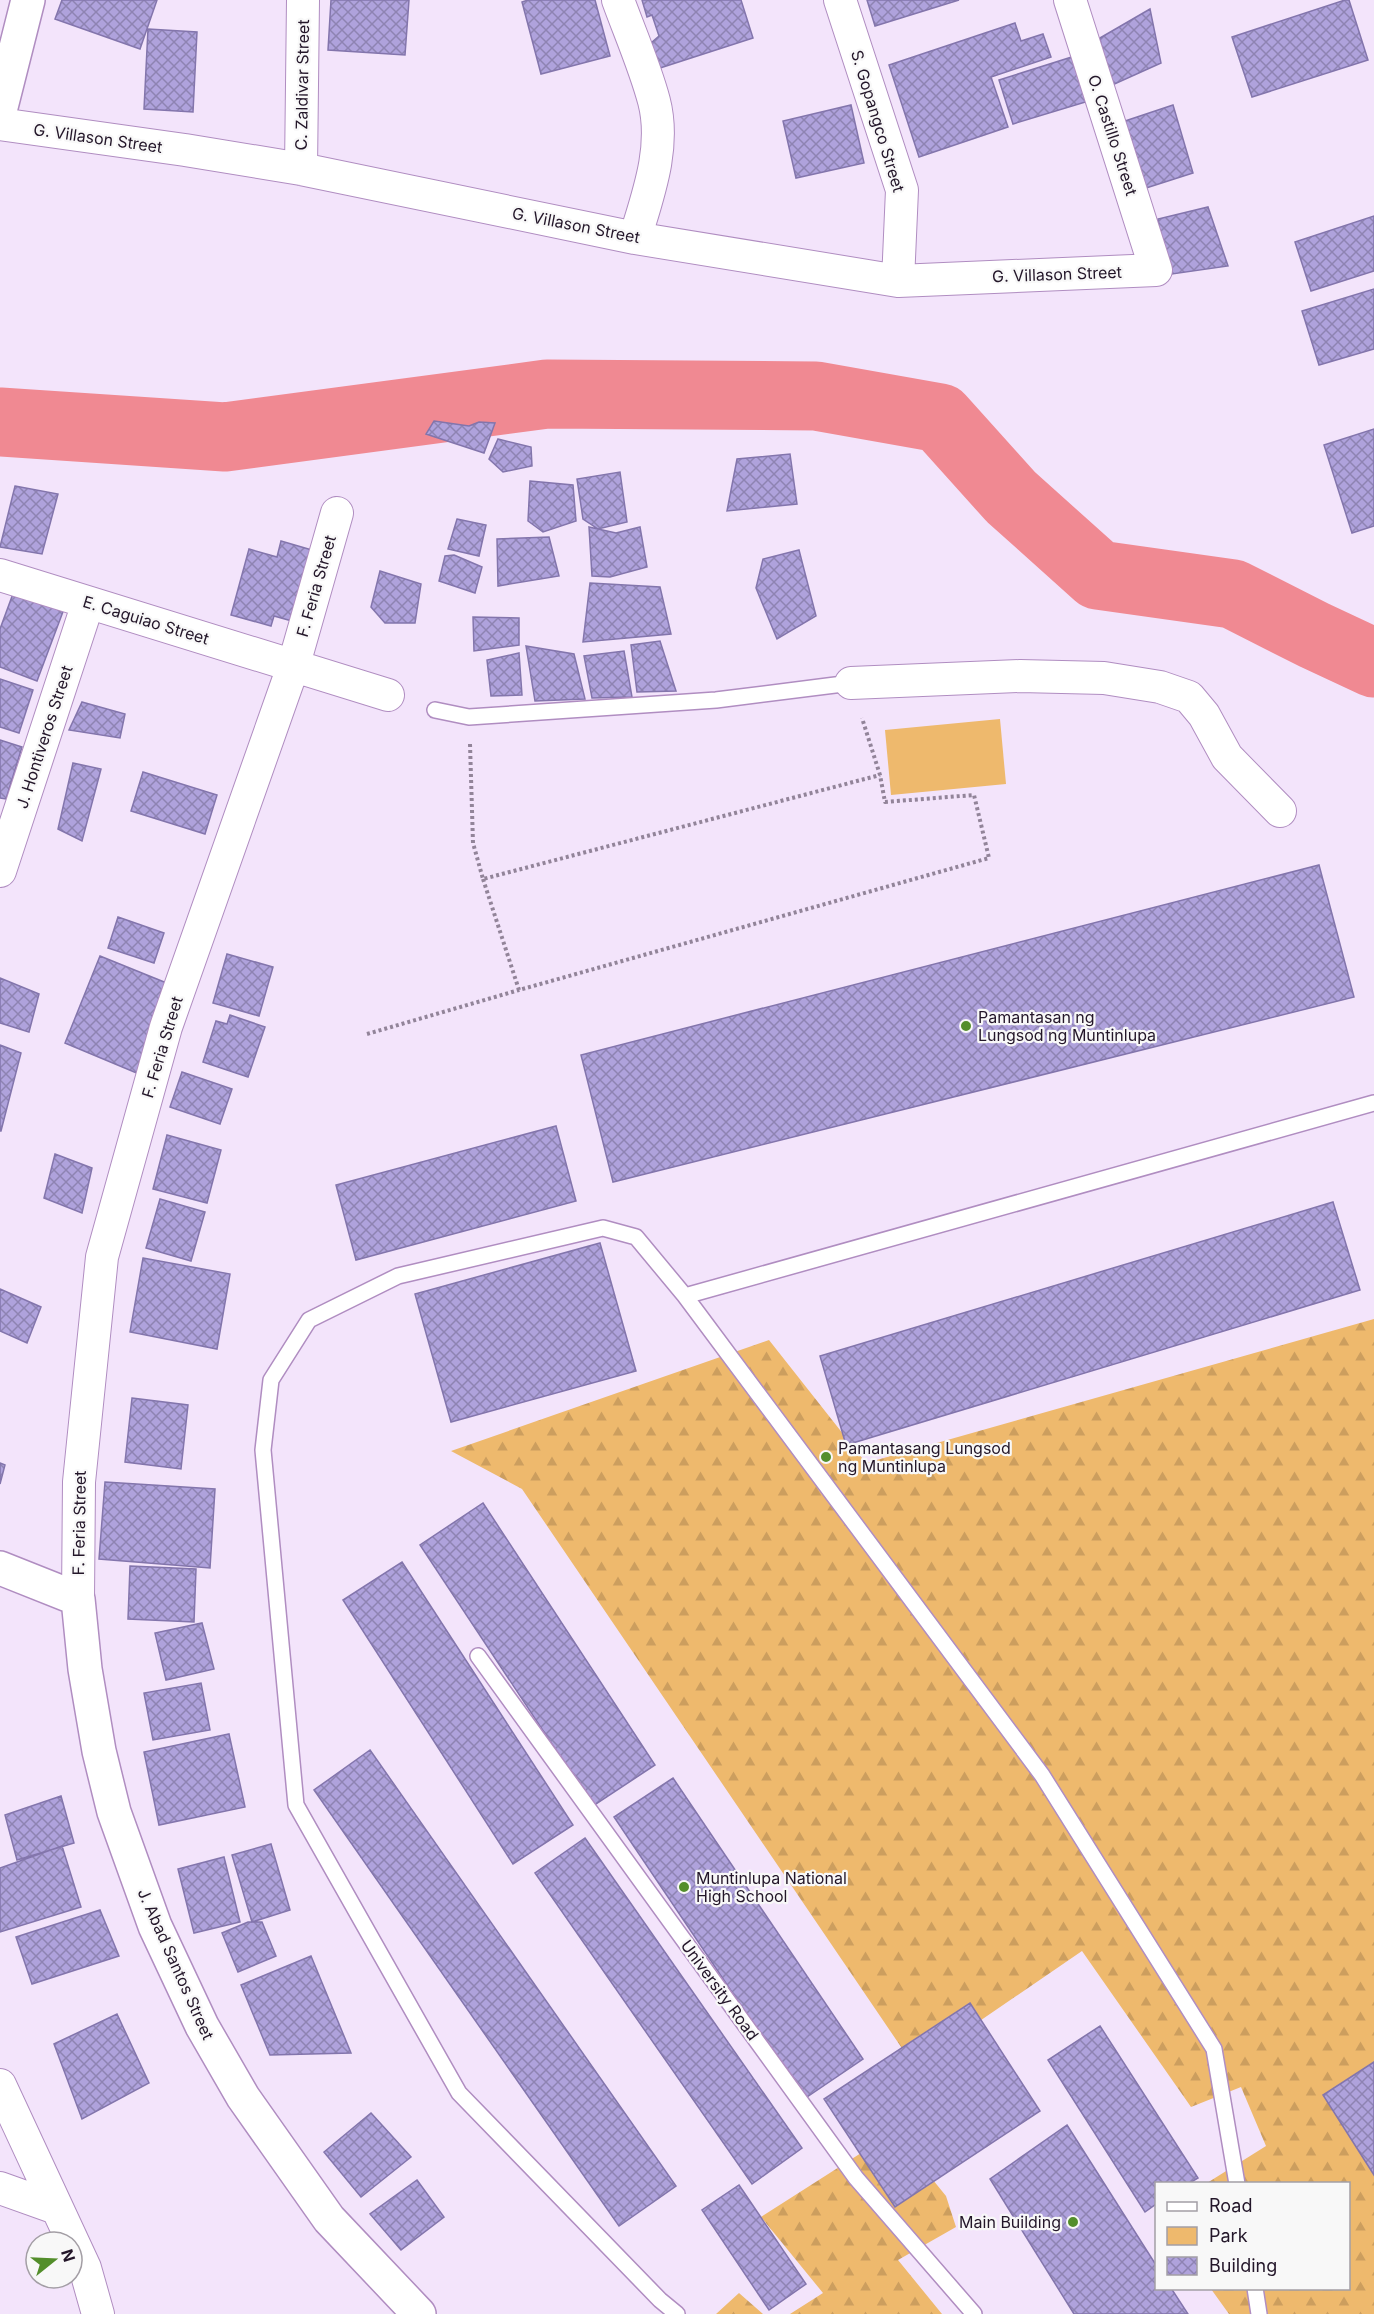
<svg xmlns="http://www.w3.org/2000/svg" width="1374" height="2314" font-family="Inter,sans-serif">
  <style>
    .green { fill: #eeb96d }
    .forest { fill: url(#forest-firs) }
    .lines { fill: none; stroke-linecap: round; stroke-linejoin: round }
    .river { stroke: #f08992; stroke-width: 69 }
    .building { fill: url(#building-cross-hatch); stroke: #8375ac; stroke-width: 1.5 }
    .lane-casing { stroke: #b08dc1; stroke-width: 18 }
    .street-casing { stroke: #b08dc1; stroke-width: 34 }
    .secondary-casing { stroke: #b08dc1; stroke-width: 36 }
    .path { stroke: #928499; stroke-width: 4; stroke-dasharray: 3 3; stroke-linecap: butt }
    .lane { stroke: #fff; stroke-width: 15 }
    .street { stroke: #fff; stroke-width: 32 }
    .secondary { stroke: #fff; stroke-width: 33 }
    .poi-dot { fill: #538e2b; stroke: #f8f8f8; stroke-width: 2 }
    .labels { text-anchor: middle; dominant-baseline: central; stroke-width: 4.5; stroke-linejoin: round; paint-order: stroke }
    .street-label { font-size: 16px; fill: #231629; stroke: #f8f8f8 }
    .poi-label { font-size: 16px; fill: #231629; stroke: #f8f8f8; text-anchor: start }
  </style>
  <defs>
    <pattern id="forest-firs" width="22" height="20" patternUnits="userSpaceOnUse" patternTransform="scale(1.5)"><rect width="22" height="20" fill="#eeb96d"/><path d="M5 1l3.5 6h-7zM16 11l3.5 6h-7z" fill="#cc9e5e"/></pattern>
    <pattern id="building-cross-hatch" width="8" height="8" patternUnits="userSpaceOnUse" patternTransform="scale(1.5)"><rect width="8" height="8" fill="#afa2dc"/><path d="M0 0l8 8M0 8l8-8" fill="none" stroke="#8e83b2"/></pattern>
  </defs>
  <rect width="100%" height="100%" fill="#f3e4fb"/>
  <path class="green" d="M1000,719L1006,784L891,795L885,730Z"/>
  <path class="forest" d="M1374,1319V2314H1229L1211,2289L1348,2288V2184L1207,2183L1266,2146L1241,2087L1191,2107L1082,1951L914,2066L522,1489L451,1451L769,1340L866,1463Z
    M894,2132L946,2196L956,2227L898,2260L942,2314H790L823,2293L761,2217Z
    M739,2293L763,2314H716Z"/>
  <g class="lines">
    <path class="river" d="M0,422L225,437L547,394L816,396L940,418L1011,497L1098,575L1233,594L1314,635L1374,663"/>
  </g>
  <path class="building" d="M62,0H157L140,49L55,19Z
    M331,0H409L405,55L328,50Z
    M528,0H595L610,56L541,74L522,2Z
    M642,0H741L753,38L660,68L651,43L659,36L652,15L647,17Z
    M867,0H959L875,26Z
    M1345,0H1349L1368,60L1252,97L1232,37Z
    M1150,9L1161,63L1108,87L1100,38Z
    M1015,23L1021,41L1043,34L1051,57L991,77L1008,127L919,157L889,65Z
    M148,29L197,32L193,112L144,109Z
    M1078,55L1092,100L1013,124L999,80Z
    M851,105L864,163L796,178L783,121Z
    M1173,105L1193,173L1146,188L1122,122Z
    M1208,207L1228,266L1165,275L1158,219Z
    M1374,216V271L1311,291L1295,242Z
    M1374,289V349L1319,365L1302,311Z
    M434,421L469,426L479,422L495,423L484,453L426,434Z
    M1374,429V526L1352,533L1324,445Z
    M498,439L531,447L532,466L503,472L489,459Z
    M790,454L797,504L727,511L737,459Z
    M620,472L627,522L598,529L583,519L577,479Z
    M530,481L573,485L576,521L543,532L528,521Z
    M15,486L58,494L42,554L0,547Z
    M457,519L486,525L479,556L448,549Z
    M589,527L616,533L640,527L647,567L610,577L592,576Z
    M549,537L559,576L498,586L497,539Z
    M281,541L312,550L292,621L274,616L271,626L231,615L249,549L277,557Z
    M799,550L816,616L777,639L756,588L763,559Z
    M454,555L482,567L475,593L439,581L445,556Z
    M380,571L421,584L415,623H385L371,607Z
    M590,583L660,587L671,634L583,642Z
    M14,591L64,609L37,681L0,667V629Z
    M473,617L519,618V645L474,651Z
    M660,641L676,691L637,692L631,645Z
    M526,646L574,654L585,699L535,701Z
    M624,651L632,697L592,698L584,656Z
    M519,653L522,695L491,696L487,660Z
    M0,679L33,690L19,733L0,727Z
    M82,702L125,714L120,738L69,730Z
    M0,740L22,747L6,799L0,798Z
    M73,763L101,769L82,841L58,829Z
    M143,772L217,795L205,834L131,811Z
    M1319,865L1354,997L613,1182L581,1055Z
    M118,917L164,933L154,963L108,948Z
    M227,954L273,967L259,1016L213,1003Z
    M100,956L174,986L139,1074L65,1043Z
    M0,978L39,994L29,1032L0,1023Z
    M230,1015L265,1027L248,1077L203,1062L216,1021L227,1024Z
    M0,1045L21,1053L1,1131H0Z
    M182,1072L232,1089L220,1124L170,1107Z
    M556,1126L576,1201L356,1260L336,1185Z
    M167,1135L221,1150L207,1203L153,1189Z
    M55,1154L92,1168L82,1213L44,1198Z
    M160,1199L205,1212L191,1261L146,1248Z
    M1333,1202L1360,1290L846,1445L820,1356Z
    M600,1243L636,1371L451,1422L415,1294Z
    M143,1258L230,1274L217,1349L130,1332Z
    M0,1289L41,1307L27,1343L0,1331Z
    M132,1398L188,1405L181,1469L125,1462Z
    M0,1463L5,1465L0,1484Z
    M105,1482L215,1489L210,1568L99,1559Z
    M483,1503L655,1765L593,1806L420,1545Z
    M402,1562L573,1825L513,1864L343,1600Z
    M130,1566L196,1569L194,1622L128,1619Z
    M202,1623L214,1669L166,1680L155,1633Z
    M201,1683L210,1730L153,1740L144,1693Z
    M229,1734L245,1807L159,1825L144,1752Z
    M370,1750L676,2186L619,2226L314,1790Z
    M673,1778L863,2059L804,2099L614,1817Z
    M61,1796L74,1843L17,1860L5,1815Z
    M585,1838L802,2148L752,2184L535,1873Z
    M271,1844L290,1910L252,1922L232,1855Z
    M62,1846L81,1907L0,1932V1868Z
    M224,1857L240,1922L194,1933L178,1869Z
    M100,1910L119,1956L32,1984L16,1937Z
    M248,1922H262L276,1956L238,1972L222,1933Z
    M311,1956L351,2053L270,2055L241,1985Z
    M970,2003L1040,2111L895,2207L824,2099Z
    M117,2014L149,2083L82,2119L54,2044Z
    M1100,2026L1198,2178L1188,2184H1156V2204L1145,2212L1048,2060Z
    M1374,2062V2175L1323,2095Z
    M371,2113L411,2157L361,2197L324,2152Z
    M1067,2125L1156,2265V2288H1171L1188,2314H1074L990,2179Z
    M417,2180L444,2217L401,2250L370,2214Z
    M739,2185L806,2284L769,2310L702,2210Z"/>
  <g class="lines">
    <defs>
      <path id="lane" d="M435,710L469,717L716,700L851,683
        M478,1656L856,2178L974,2314
        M1237,2184L1214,2049L1042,1775L685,1296L1374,1103
        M1255,2288L1259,2314
        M677,2314L660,2300L459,2093L296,1805L263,1450L271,1380L309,1320L398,1276L603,1228L636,1237L685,1296"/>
      <path id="street" d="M618,0C630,33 645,67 654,101C666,147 648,195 635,238
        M840,0L902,190L898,281
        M0,124L185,150L301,169L635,238L898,281L1156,270L1070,0
        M301,169L303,0
        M0,575L388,695
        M851,683L1020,676L1104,678L1160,687L1189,697L1204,715L1227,757L1280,811
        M0,871L88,603
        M78,1599L79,1482L102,1257L166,1027L294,664L337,513
        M0,2085L85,2268L98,2314
        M0,2188L56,2208"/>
      <path id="secondary" d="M0,111L28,0
        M0,1568L78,1599L85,1669L99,1751L114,1812L155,1926L202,2026L243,2097L329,2219L419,2314"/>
    </defs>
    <use href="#lane" class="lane-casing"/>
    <use href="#street" class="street-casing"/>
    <use href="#secondary" class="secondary-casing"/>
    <path class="path" d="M470,744L473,843L483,879L880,775
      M483,879L519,990L989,858L974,795L885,802L880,775L862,718
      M367,1034L519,990"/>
    <use href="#lane" class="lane"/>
    <use href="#street" class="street"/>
    <use href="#secondary" class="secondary"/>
  </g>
  <g class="poi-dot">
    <circle cx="966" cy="1026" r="6"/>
    <circle cx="826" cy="1457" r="6"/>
    <circle cx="684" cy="1887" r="6"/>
    <circle cx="1073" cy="2222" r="6"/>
  </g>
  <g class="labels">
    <g class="street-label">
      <text transform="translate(302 85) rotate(-89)">C. Zaldivar Street</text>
      <text transform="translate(878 121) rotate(73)">S. Gopangco Street</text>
      <text transform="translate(1113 135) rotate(72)">O. Castillo Street</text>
      <text transform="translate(98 138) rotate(8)">G. Villason Street</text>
      <text transform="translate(576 225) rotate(11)">G. Villason Street</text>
      <text transform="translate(1057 274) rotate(-2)">G. Villason Street</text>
      <text transform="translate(316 586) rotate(-74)">F. Feria Street</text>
      <text transform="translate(146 620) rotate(17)">E. Caguiao Street</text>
      <text transform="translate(44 737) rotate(-72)">J. Hontiveros Street</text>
      <text transform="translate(162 1047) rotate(-73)">F. Feria Street</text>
      <text transform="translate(79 1523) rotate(-89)">F. Feria Street</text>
      <text transform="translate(176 1964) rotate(66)">J. Abad Santos Street</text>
      <text transform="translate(720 1990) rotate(54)">University Road</text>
    </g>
    <g class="poi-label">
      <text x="978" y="1017">Pamantasan ng<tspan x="978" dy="18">Lungsod ng Muntinlupa</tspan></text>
      <text x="838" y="1448">Pamantasang Lungsod<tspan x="838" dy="18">ng Muntinlupa</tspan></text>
      <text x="696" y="1878">Muntinlupa National<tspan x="696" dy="18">High School</tspan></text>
      <text x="1061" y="2222" text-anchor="end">Main Building</text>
    </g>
  </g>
  <rect x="1155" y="2182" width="195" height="108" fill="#f8f8f8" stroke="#a39ea5" stroke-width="1.5"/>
  <rect x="1167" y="2202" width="30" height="9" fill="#ffffff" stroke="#a39ea5" stroke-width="1.5"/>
  <text x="1209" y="2212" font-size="18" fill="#231629">Road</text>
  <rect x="1167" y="2227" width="30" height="18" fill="#eeb96d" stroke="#a39ea5" stroke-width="1.5"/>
  <text x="1209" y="2242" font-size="18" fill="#231629">Park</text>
  <rect x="1167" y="2257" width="30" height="18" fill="url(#building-cross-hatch)" stroke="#a39ea5" stroke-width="1.5"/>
  <text x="1209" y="2272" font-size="18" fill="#231629">Building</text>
  <g transform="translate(54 2260) rotate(72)"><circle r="28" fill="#f8f8f8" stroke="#a39ea5" stroke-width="1.5"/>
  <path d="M0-4.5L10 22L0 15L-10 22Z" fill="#538e2b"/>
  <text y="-9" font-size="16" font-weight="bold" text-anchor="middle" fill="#231629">N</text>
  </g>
</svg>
